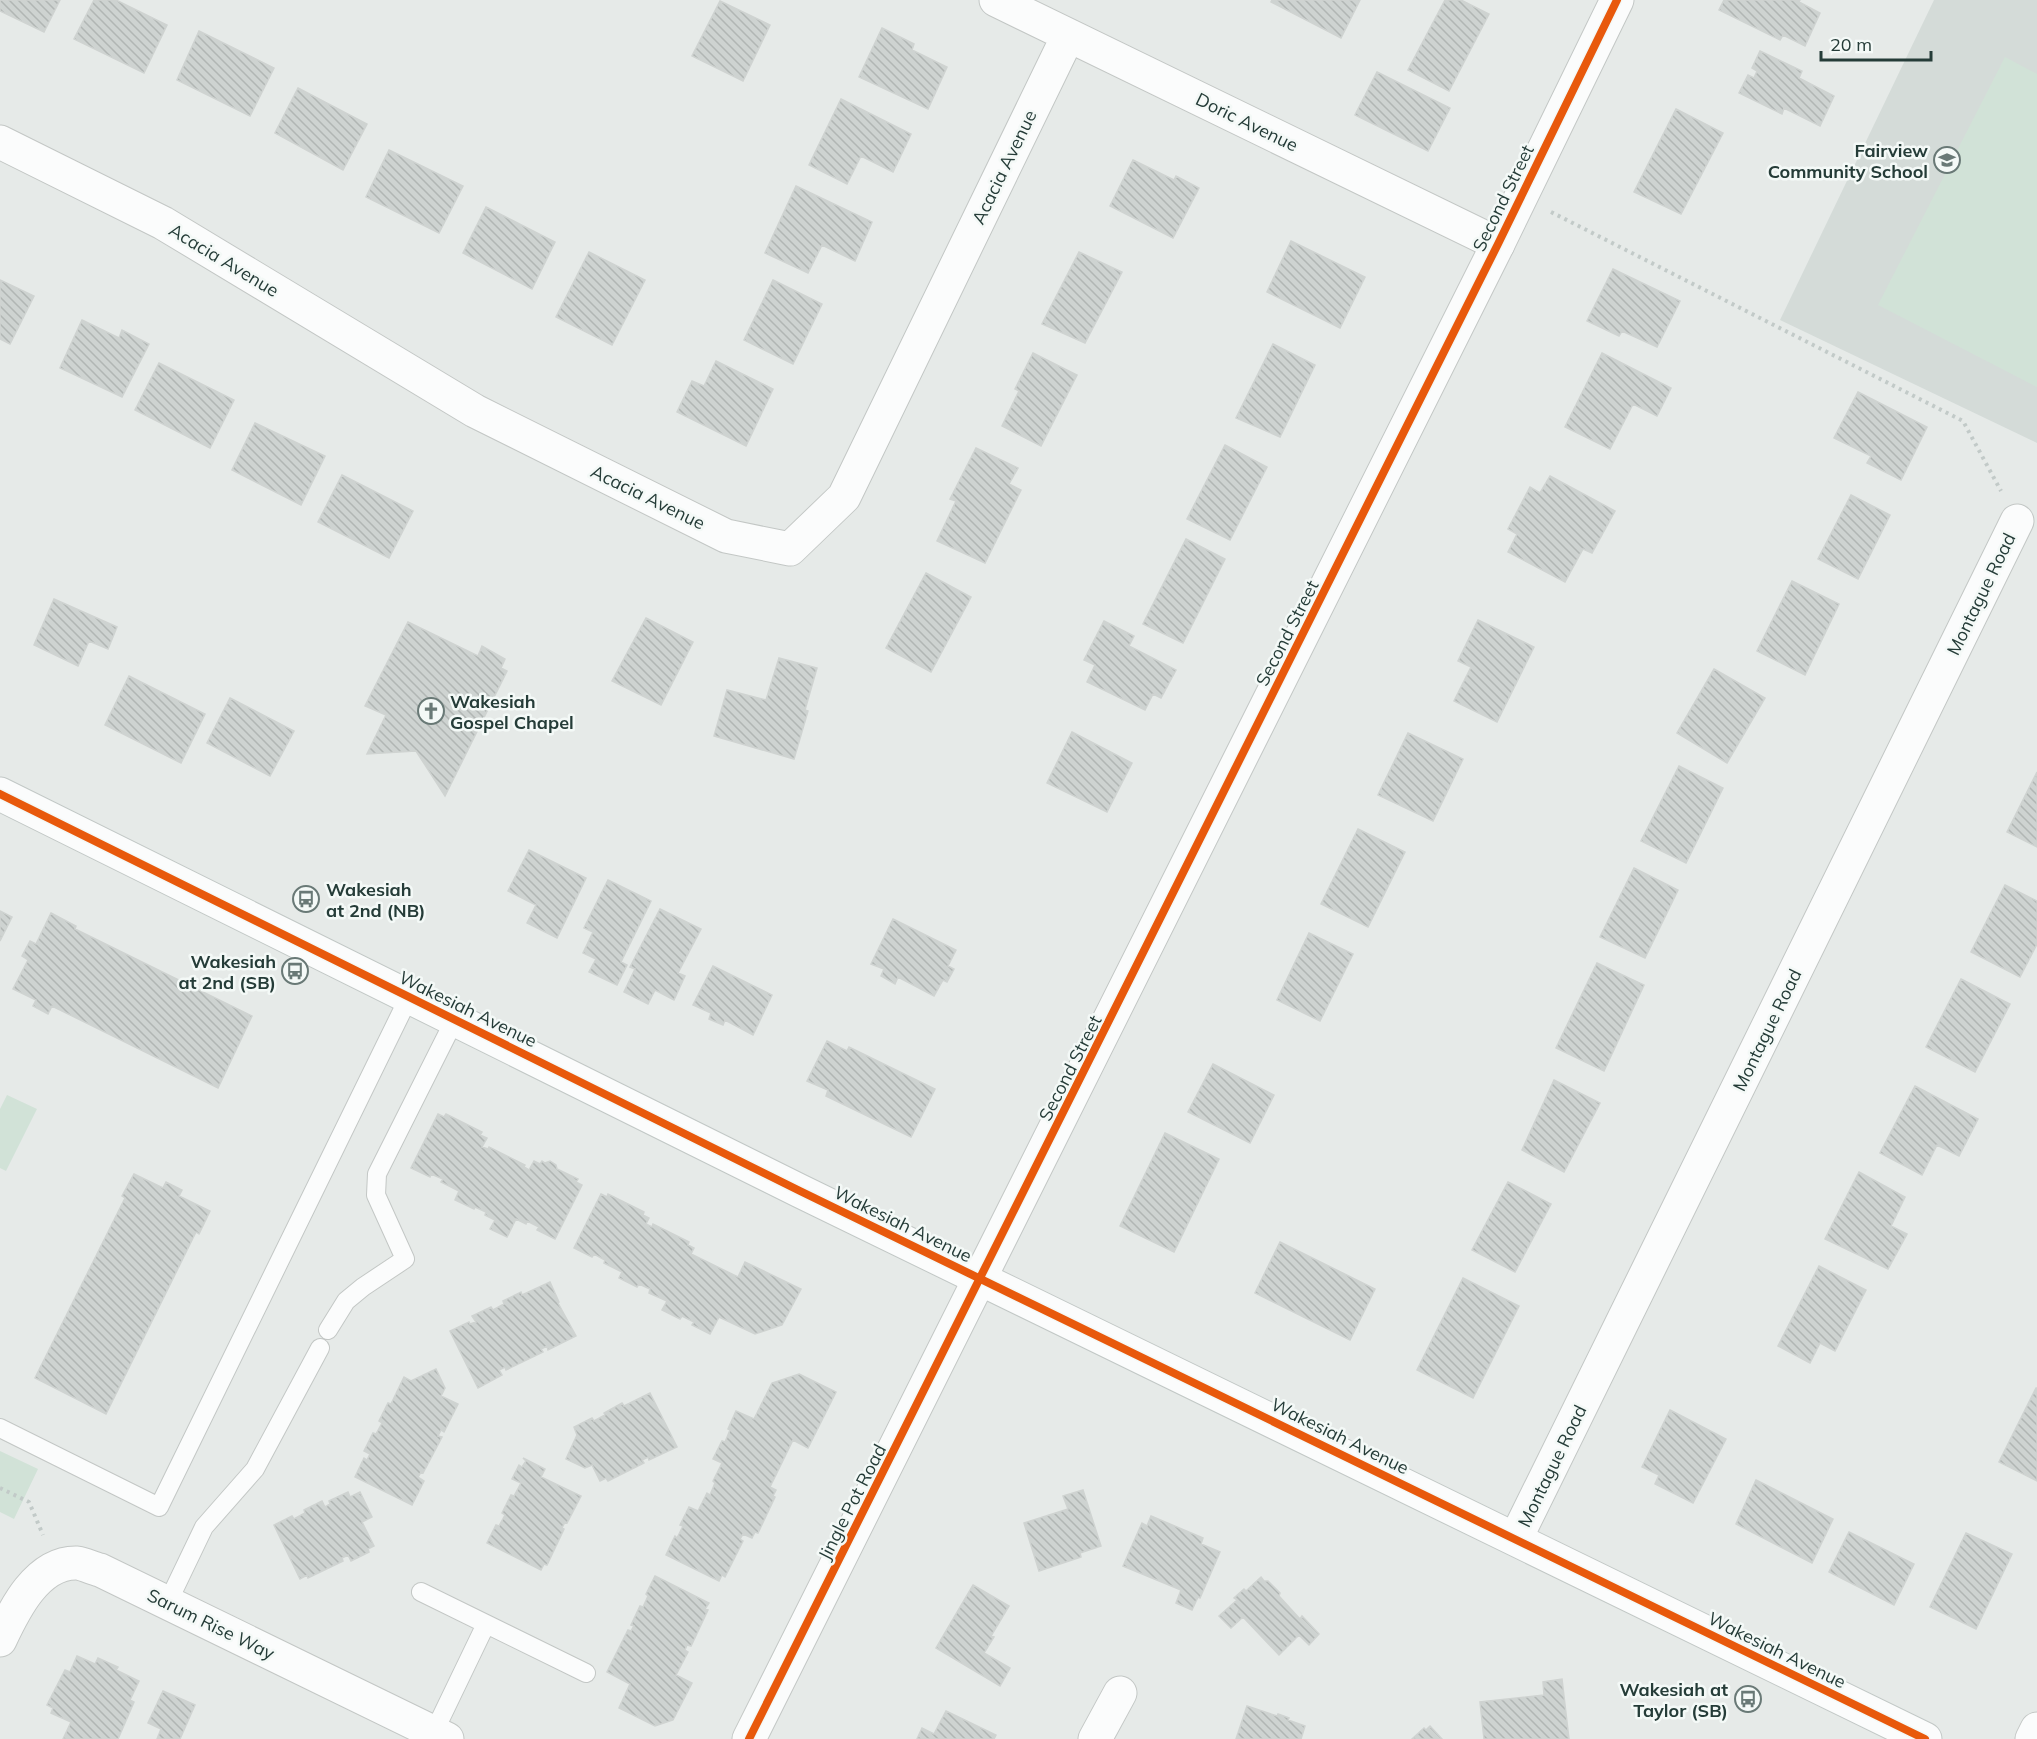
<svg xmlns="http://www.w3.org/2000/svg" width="2037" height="1739" font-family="Mulish,sans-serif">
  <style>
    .built { fill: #d4dbd8 }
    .park { fill: #d1e2d7 }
    .building { fill: url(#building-back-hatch); stroke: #cfd3d1; stroke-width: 1.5 }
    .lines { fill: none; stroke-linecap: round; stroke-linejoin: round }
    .service-casing { stroke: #c3c7c5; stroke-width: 20 }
    .minor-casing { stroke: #c3c7c5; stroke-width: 35 }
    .tertiary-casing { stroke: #c3c7c5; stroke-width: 35 }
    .secondary-casing { stroke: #c2c8c6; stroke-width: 35 }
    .path { stroke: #c2cac8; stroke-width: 4; stroke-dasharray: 3 4.5; stroke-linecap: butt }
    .service { stroke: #fbfcfc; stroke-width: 18 }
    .minor { stroke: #fbfcfc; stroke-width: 33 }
    .tertiary { stroke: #fbfcfc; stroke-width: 33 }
    .secondary { stroke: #fbfcfc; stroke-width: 33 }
    .cycleway-casing { stroke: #f4f9f7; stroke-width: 11 }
    .cycleway { stroke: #e8590c; stroke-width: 8 }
    .labels { text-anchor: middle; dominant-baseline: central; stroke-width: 5; stroke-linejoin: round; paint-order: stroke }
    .street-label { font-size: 18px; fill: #253c38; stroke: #f4f9f7 }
    .poi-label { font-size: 18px; font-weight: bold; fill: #253c38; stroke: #f4f9f7; text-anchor: end }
  </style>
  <defs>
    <pattern id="building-back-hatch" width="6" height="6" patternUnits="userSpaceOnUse" patternTransform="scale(1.5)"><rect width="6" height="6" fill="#ced3d1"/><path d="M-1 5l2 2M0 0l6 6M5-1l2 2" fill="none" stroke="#b1b6b4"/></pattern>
  </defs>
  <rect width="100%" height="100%" fill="#e6eae8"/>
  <path class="built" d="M1934,0H2037V443L1780,320Z"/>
  <path class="park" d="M2005,57L2037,74V387L1878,305Z
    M7,1095L37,1109L6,1171L0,1168V1109Z
    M0,1451L38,1469L14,1519L0,1512Z"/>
  <path class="building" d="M0,0H60L44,32L0,11Z
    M94,0H116L167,25L144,73L74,39Z
    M1272,0H1360L1341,38L1271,2Z
    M1445,0H1461L1489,14L1449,91L1408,70Z
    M1724,0H1800L1799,2L1820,13L1805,46L1783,35L1780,40L1719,10Z
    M720,1L770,25L743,81L692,56Z
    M882,28L914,44L912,50L947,67L928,109L859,77Z
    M199,31L274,68L250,116L177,80Z
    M1760,51L1802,71L1799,78L1834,96L1820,126L1784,108L1782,114L1739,93L1748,75L1754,78L1757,71L1752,68Z
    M1377,72L1450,108L1428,151L1355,115Z
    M298,88L367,124L343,170L275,133Z
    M841,99L911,134L893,172L861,156L847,184L809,165Z
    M1676,109L1723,133L1681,214L1634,192Z
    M389,150L463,186L439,233L366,197Z
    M1133,160L1174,180L1176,176L1199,188L1173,238L1110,206Z
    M796,186L872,222L855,261L822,245L808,273L765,253Z
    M486,207L555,242L532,289L463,253Z
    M1291,241L1365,277L1340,328L1267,292Z
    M589,252L645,280L612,345L556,317Z
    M1079,252L1122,272L1085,343L1042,324Z
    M1613,269L1680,301L1657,347L1622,331L1619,336L1587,321Z
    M0,280L34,296L10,344L0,339Z
    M773,280L822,304L793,364L744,340Z
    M82,320L119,338L122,330L149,344L122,397L60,368Z
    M1273,344L1315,365L1280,437L1236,418Z
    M1033,353L1077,375L1041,446L1002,426L1019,391L1015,389Z
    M1602,353L1671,388L1657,416L1633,404L1610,449L1565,427Z
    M716,361L773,389L746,446L677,412L692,381L704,386Z
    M159,363L234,400L210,448L135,410Z
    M1858,392L1927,427L1901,480L1867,463L1871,456L1834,438Z
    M255,423L325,456L301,505L232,470Z
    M1225,445L1267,467L1230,540L1187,519Z
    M976,448L1018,468L1009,484L1021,490L985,563L937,541L956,501L950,499Z
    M342,475L413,511L389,558L318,522Z
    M1550,476L1615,511L1592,553L1583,549L1565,582L1508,552L1517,534L1508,529L1530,487L1540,493Z
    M1851,495L1890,515L1858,579L1818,559Z
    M1186,539L1225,559L1183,643L1143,624Z
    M926,573L971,597L931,672L886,648Z
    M1792,581L1839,604L1805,675L1757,651Z
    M54,599L117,627L108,649L89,641L78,666L34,645Z
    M646,618L693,642L661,705L612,681Z
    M1478,620L1534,647L1497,722L1454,701L1471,667L1458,661Z
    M1104,621L1134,636L1129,646L1176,670L1161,698L1153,694L1145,710L1087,682L1095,665L1084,660Z
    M408,622L478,656L482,646L505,659L501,668L507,671L445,796L416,751L367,754L386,715L365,706Z
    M779,658L817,668L805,710L808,711L794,759L714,736L727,690L766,700Z
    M1714,669L1765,698L1727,763L1677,733Z
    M129,676L205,714L181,763L105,725Z
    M230,698L294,731L270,776L207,743Z
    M1072,732L1132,763L1107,812L1047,783Z
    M1408,733L1463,759L1433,821L1378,795Z
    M1679,766L1723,788L1686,863L1641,841Z
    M2037,772V847L2007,832Z
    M1358,829L1405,852L1368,927L1321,904Z
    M529,850L586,878L557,938L527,923L536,905L508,891Z
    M1634,868L1678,890L1645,958L1600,937Z
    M608,880L651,901L621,962L627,965L617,985L589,972L596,959L583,953L593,932L584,928Z
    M2005,885L2037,901V944L2020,977L1971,952Z
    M660,909L701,929L678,973L685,976L674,1000L655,990L648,1004L624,992L635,969L630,967Z
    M0,911L12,917L0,941Z
    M51,913L76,926L75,929L252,1016L218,1088L52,1006L48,1014L33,1006L36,1000L13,989L28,960L22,956L30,941L36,944Z
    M893,919L956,950L948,966L954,969L947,982L943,980L934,996L898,977L895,984L881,976L884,969L871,964Z
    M1309,933L1353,954L1320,1021L1277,1000Z
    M1597,963L1644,985L1604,1071L1556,1048Z
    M713,966L772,995L753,1035L725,1020L723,1025L709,1019L711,1013L693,1005Z
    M1961,979L2010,1004L1975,1072L1926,1047Z
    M827,1041L847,1051L849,1047L935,1089L911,1137L826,1096L828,1090L807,1081Z
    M1213,1064L1274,1095L1250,1143L1188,1112Z
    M1554,1080L1600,1103L1564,1172L1522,1150Z
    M1915,1086L1978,1119L1959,1156L1937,1145L1922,1175L1880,1153Z
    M438,1114L444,1117L446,1114L482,1132L480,1135L487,1138L482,1147L488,1149L489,1147L525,1165L524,1167L529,1170L534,1161L540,1164L542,1161L545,1163L550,1161L556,1165L557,1169L578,1179L576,1182L582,1185L555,1239L537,1230L539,1227L527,1221L526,1224L516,1219L507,1237L490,1229L495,1220L485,1215L486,1212L475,1207L474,1209L455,1200L459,1191L441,1182L443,1179L431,1174L430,1177L411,1168Z
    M1165,1133L1219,1159L1174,1252L1120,1226Z
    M1859,1172L1905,1197L1891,1226L1907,1234L1888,1269L1825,1239Z
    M134,1174L163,1188L166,1182L182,1190L179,1196L210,1211L199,1234L196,1232L106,1414L35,1378L125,1198L122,1196Z
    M1508,1182L1551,1204L1515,1272L1472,1250Z
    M601,1194L607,1197L608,1194L644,1212L643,1215L649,1218L646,1224L652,1227L653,1224L689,1242L688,1245L694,1248L691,1254L738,1277L745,1262L801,1289L782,1325L755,1334L719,1317L710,1334L692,1325L694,1322L682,1316L680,1319L662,1310L667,1301L649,1293L650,1289L639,1284L637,1287L619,1278L622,1272L604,1263L605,1260L594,1254L592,1257L574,1248Z
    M1280,1242L1375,1289L1350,1340L1255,1293Z
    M1819,1266L1866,1290L1835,1351L1820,1343L1810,1363L1778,1346Z
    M1463,1278L1519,1306L1473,1398L1417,1370Z
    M550,1282L559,1302L558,1303L576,1336L548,1350L547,1346L541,1349L543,1352L506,1370L505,1367L499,1370L502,1375L478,1388L450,1331L469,1322L470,1324L476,1322L472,1316L491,1307L493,1310L504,1304L503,1301L521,1292L522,1295Z
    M436,1369L445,1388L441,1396L458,1404L444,1432L441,1430L438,1436L442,1437L423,1473L421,1472L418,1477L424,1481L412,1505L355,1477L364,1458L367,1460L370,1454L364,1451L373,1433L376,1434L382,1423L379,1421L388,1403L391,1404L404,1377L411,1381Z
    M799,1374L836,1392L808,1448L793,1440L770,1487L776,1490L773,1496L775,1497L758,1533L755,1532L752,1538L743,1534L740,1539L743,1541L725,1577L722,1575L719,1581L666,1555L675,1536L677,1538L683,1526L680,1525L689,1507L698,1511L707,1493L710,1495L715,1483L713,1481L722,1463L713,1459L722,1441L725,1442L730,1430L728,1429L736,1411L754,1419L772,1383Z
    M2036,1388H2037V1481L1999,1462Z
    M650,1393L677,1447L649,1460L648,1457L642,1460L644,1463L608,1481L606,1478L600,1481L592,1465L585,1468L566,1459L577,1435L574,1427L592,1418L594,1421L605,1415L604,1413L622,1403L624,1406Z
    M1670,1410L1726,1439L1693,1503L1655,1484L1659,1475L1642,1467Z
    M523,1458L545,1469L541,1477L581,1496L567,1523L565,1522L562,1528L564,1529L547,1565L544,1564L541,1570L487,1543L496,1525L499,1526L505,1515L502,1513L511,1495L514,1496L521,1483L512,1479L519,1465L522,1467L526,1461Z
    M1756,1480L1833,1519L1812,1563L1736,1524Z
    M1083,1490L1101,1546L1080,1553L1081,1557L1039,1571L1024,1523L1068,1509L1063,1496Z
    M348,1492L350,1497L360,1492L372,1517L362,1522L374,1546L368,1549L369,1552L351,1561L348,1555L342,1558L343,1561L308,1578L307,1575L300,1579L274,1525L292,1516L294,1519L305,1513L304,1510L322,1501L325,1507L330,1504L329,1501Z
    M1151,1516L1203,1538L1201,1544L1220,1552L1200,1598L1198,1597L1192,1610L1176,1603L1181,1590L1123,1566L1142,1523L1147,1526Z
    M1849,1532L1914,1564L1894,1605L1829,1572Z
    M1966,1533L2012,1554L1976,1629L1930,1607Z
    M655,1576L709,1603L705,1609L708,1610L691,1646L687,1645L685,1650L688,1652L676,1675L692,1683L673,1720L655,1726L619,1708L630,1684L607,1672L628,1630L631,1631L634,1626L631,1625L640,1606L643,1607L648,1596L646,1594Z
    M1261,1577L1264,1581H1268L1280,1593L1279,1596L1300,1619L1302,1616L1319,1634L1309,1645L1299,1635L1279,1655L1243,1617L1231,1628L1219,1616L1237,1600L1234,1598L1244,1589L1246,1591Z
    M973,1585L1009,1606L991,1636L994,1637L984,1653L1010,1668L1000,1686L936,1648Z
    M77,1656L95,1664L98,1658L118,1667L116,1670L139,1681L130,1700L134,1702L118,1739H63L71,1722L51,1713L53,1708L47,1705L65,1670L70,1672Z
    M1562,1679L1569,1739H1484L1480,1702L1544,1695L1543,1682Z
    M163,1691L195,1705L180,1739H157L161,1729L148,1723Z
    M1247,1706L1277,1716L1278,1714L1289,1718L1288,1720L1305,1726L1301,1739H1236Z
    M946,1711L996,1735L994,1739H917L922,1728L934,1734Z
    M1430,1726L1442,1739H1412L1424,1728L1426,1730Z"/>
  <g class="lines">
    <defs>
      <path id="service" d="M328,1330L346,1301L363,1287L405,1259L376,1195L377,1174L455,1019
        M0,1428L159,1507L409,997
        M421,1592L586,1673
        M168,1602L204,1527L255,1469L320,1348
        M434,1732L486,1624"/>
      <path id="minor" d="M996,0L1498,244
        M0,142L163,223L475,411L726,536L790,549L844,497L1068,36
        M1516,1538L2017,521
        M0,1640C14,1610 37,1562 77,1563C84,1564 92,1568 100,1570L447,1739
        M1095,1739L1120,1693
        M2032,1739L2037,1729"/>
      <path id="tertiary" d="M749,1739L1498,244L1617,0"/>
      <path id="secondary" d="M0,794L800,1191L1925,1739"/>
    </defs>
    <use href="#service" class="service-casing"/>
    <use href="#minor" class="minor-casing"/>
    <use href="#tertiary" class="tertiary-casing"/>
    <use href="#secondary" class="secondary-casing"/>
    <path class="path" d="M1551,212L1963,421L2001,491
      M0,1488L29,1502L43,1535"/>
    <use href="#service" class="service"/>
    <use href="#minor" class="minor"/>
    <use href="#tertiary" class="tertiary"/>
    <use href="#secondary" class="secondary"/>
    <defs>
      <path id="cycleway" d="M0,794L800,1191L1925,1739
        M749,1739L1498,244L1617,0"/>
    </defs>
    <use href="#cycleway" class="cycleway-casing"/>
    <use href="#cycleway" class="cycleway"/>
  </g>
  <defs>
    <symbol id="school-ring" viewBox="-11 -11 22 22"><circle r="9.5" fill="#f4f9f7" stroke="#697976" stroke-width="1.5"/><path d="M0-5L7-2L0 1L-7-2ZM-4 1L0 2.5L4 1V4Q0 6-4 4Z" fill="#697976"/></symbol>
    <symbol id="church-ring" viewBox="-11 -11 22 22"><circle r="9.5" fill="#f4f9f7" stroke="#697976" stroke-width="1.5"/><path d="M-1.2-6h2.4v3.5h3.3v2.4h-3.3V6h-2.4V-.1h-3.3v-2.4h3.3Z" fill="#697976"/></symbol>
    <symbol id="bus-ring" viewBox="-11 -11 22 22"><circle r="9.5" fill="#f4f9f7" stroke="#697976" stroke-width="1.5"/><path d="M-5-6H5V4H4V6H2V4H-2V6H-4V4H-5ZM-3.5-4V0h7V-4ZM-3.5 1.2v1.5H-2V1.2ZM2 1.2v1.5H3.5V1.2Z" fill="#697976"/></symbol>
  </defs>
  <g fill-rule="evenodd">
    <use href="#school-ring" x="1932" y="145" width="30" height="30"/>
    <use href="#church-ring" x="416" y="696" width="30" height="30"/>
    <use href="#bus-ring" x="291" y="884" width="30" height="30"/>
    <use href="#bus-ring" x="280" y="956" width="30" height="30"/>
    <use href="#bus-ring" x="1733" y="1684" width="30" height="30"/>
  </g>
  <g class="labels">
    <g class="street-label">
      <text transform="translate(1247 122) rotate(26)">Doric Avenue</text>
      <text transform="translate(1004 167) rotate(-64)">Acacia Avenue</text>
      <text transform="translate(1503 198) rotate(-64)">Second Street</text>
      <text transform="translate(224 260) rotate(31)">Acacia Avenue</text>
      <text transform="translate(648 497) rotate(26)">Acacia Avenue</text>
      <text transform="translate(1981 594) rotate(-64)">Montague Road</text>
      <text transform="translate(1287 633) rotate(-63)">Second Street</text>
      <text transform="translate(468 1009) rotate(26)">Wakesiah Avenue</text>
      <text transform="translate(1767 1030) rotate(-64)">Montague Road</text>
      <text transform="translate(1070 1068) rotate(-63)">Second Street</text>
      <text transform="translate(903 1224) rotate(26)">Wakesiah Avenue</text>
      <text transform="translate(1340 1436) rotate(26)">Wakesiah Avenue</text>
      <text transform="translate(1552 1466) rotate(-64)">Montague Road</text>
      <text transform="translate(852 1502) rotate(-63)">Jingle Pot Road</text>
      <text transform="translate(211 1624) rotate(26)">Sarum Rise Way</text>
      <text transform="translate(1777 1650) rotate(26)">Wakesiah Avenue</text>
    </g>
    <g class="poi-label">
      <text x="1928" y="150">Fairview<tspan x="1928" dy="21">Community School</tspan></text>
      <text x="450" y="701" text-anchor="start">Wakesiah<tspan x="450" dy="21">Gospel Chapel</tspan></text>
      <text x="326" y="889" text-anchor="start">Wakesiah<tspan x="326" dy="21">at 2nd (NB)</tspan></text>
      <text x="276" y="961">Wakesiah<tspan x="276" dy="21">at 2nd (SB)</tspan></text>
      <text x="1728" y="1689">Wakesiah at<tspan x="1728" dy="21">Taylor (SB)</tspan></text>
    </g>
  </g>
  <path d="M1821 51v9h110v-9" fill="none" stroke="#253c38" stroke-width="3"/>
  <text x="1830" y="51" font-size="18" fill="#253c38" stroke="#f4f9f7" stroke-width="4.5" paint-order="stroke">20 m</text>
</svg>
